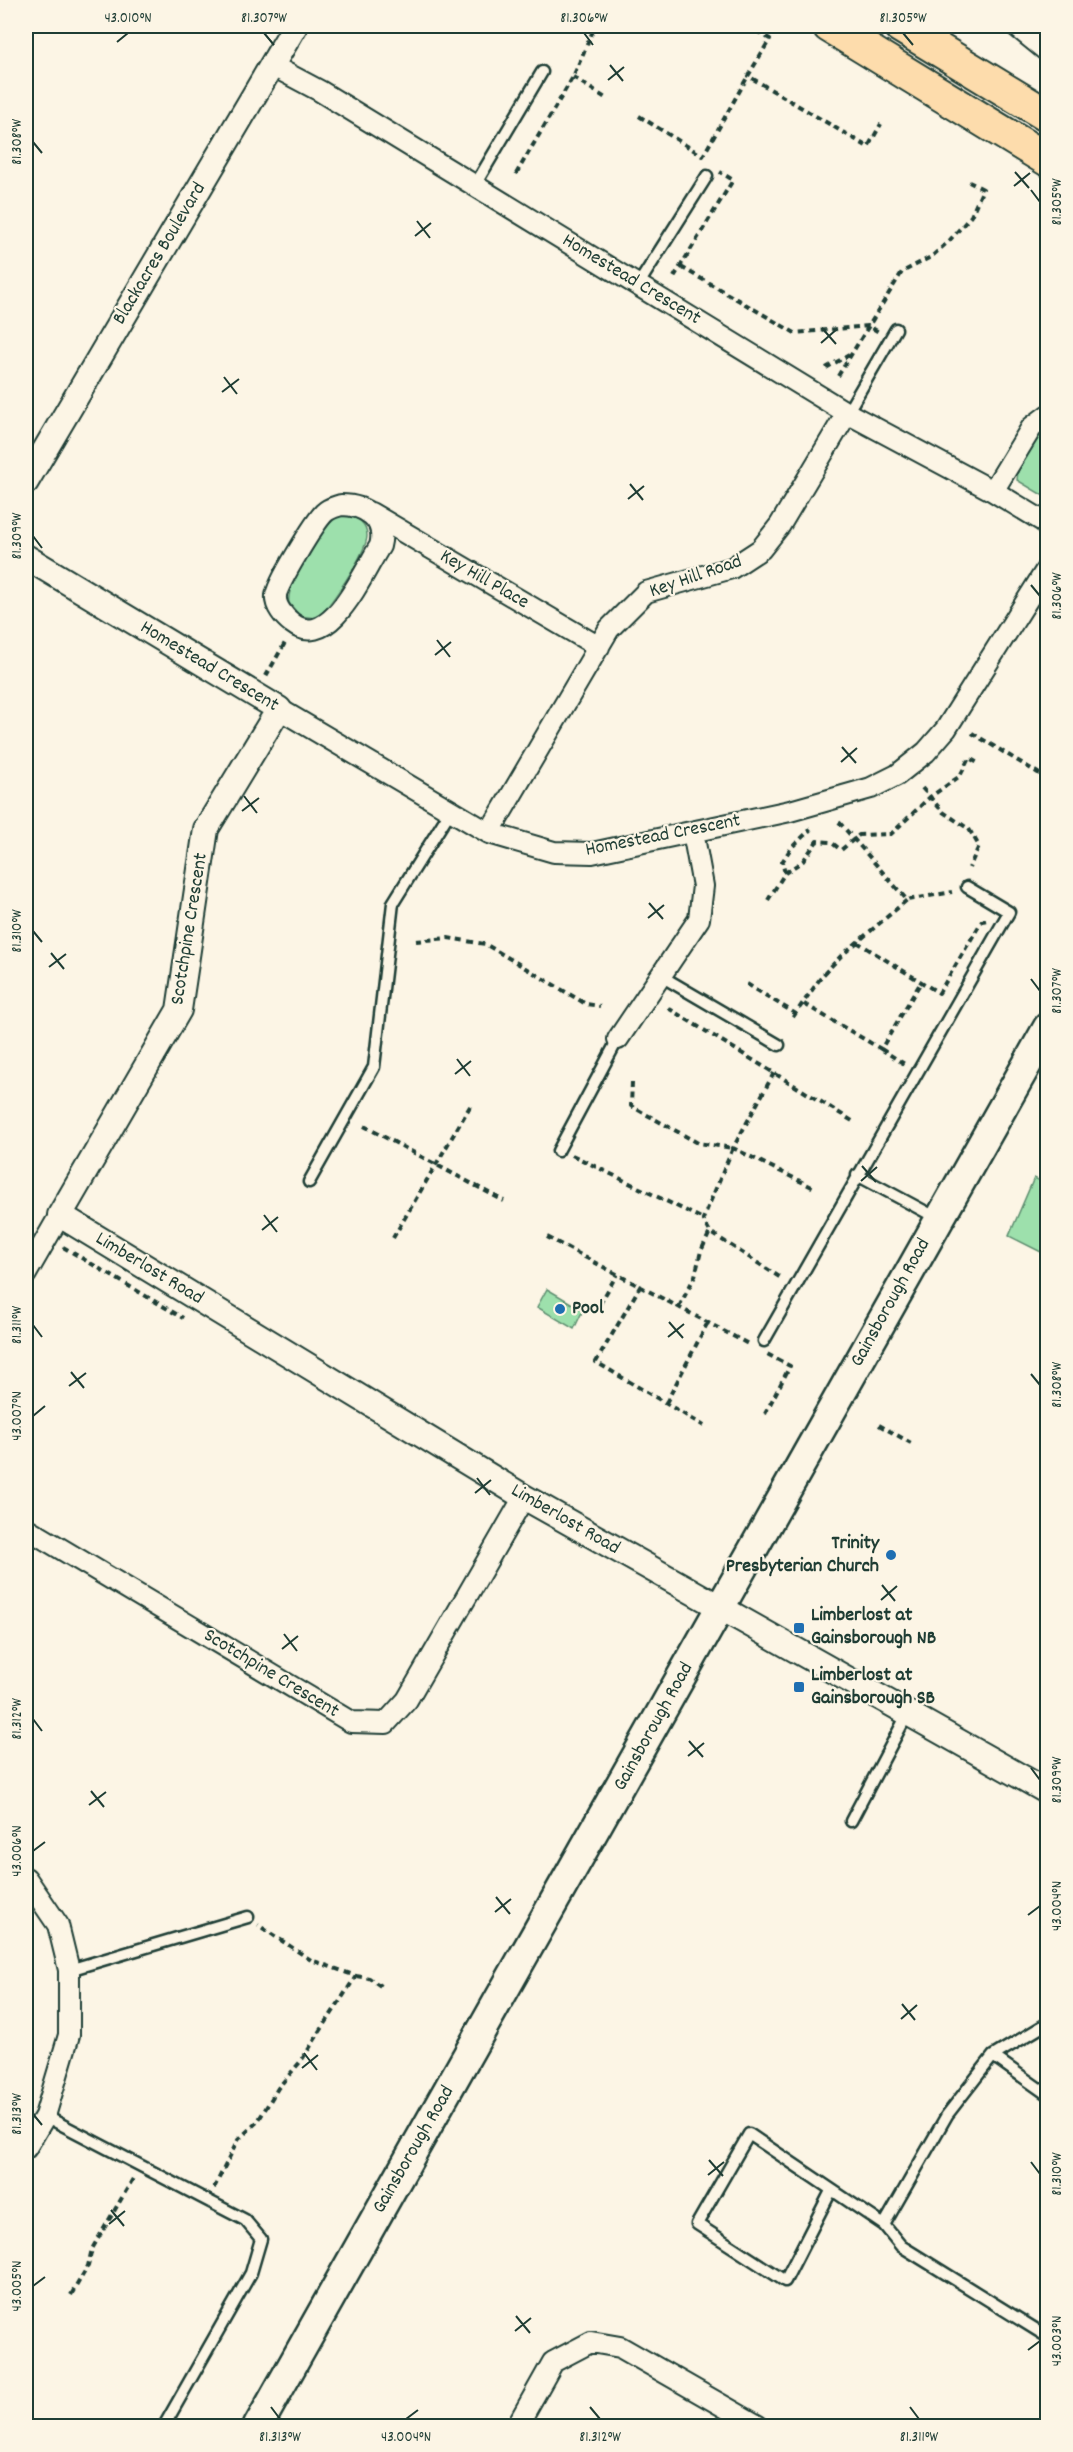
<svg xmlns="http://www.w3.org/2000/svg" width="1073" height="2452" font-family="Dekko,sans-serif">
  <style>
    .green { fill: #9de0ac; stroke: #5e8e70; stroke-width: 1.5 }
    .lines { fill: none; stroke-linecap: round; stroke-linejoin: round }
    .service-casing { stroke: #1f3d34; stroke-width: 15 }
    .minor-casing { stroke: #1f3d34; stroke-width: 24 }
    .tertiary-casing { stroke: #1f3d34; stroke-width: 28 }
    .secondary-casing { stroke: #1f3d34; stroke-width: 33 }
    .primary-casing { stroke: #1f3d34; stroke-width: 36 }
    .path { stroke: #1f3d34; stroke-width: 4; stroke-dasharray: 6 4.5; stroke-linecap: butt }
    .service { stroke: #fcf5e5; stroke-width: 10 }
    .minor { stroke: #fcf5e5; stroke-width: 20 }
    .tertiary { stroke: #fcf5e5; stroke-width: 24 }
    .secondary { stroke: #fcf5e5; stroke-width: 28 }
    .primary { stroke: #fddcac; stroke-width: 32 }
    .ticks { fill: none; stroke: #1f3d34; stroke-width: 2 }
    .poi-dot { fill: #1f6fb2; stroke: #fcf5e5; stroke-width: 2 }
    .labels { text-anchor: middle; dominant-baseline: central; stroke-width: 4.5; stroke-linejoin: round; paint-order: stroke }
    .street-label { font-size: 20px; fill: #1f3d34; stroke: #fcf5e5 }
    .poi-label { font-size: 20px; font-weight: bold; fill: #1f3d34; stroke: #fcf5e5; text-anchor: start }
    .neatline { fill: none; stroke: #1f3d34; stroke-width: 2 }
    .ticks-label { font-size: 15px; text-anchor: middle; fill: #1f3d34 }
  </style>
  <rect width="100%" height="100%" fill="#fcf5e5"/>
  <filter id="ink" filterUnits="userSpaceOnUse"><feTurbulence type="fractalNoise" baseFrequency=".0167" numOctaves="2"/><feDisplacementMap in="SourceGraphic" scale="12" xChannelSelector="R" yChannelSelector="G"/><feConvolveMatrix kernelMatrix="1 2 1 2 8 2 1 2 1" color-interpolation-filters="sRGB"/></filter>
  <g filter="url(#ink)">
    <path class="green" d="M1047,422V498L1017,480C1018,459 1033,436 1047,422Z
      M342,514C355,516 367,521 367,536C367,551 328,612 315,618L300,616L289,603C285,584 324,521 342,514Z
      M1034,1178L1047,1184V1255L1009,1236Z
      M547,1289L583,1310L574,1329L537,1307Z"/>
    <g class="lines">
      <defs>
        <path id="service" d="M475,185L542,72
          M638,285L707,176
          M847,413L896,329
          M661,976L779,1045
          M558,1151L618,1039
          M857,1175L939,1219
          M309,1182L374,1067L393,903L451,810
          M764,1341L1009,912L967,887
          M851,1821L908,1713
          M69,1970L248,1917
          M1048,2023L993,2056L947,2115L884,2225L901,2246L1048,2337
          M993,2056L1048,2095
          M45,2116L245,2220L261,2239L251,2273L164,2426
          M831,2191L785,2281L697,2224L749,2134L884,2225"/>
        <path id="minor" d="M1016,26L1048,52
          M271,65L320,91L847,413L993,491L1046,523L1048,528
          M993,491L1032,427L1048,415
          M341,505C365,505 387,519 380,546C363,572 330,653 292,623C284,617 275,606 276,596C276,585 316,521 324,513C329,508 335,507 341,505Z
          M371,513L599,647
          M279,709L489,833L554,852L592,853L790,811L871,788L897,775L926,752L946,729L1048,567
          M489,833L609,629L646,592L732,568L761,549L780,525L847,413
          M618,1039L699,919L703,886L693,832
          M26,1274L60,1215
          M26,1528L351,1722L386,1723L407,1700L524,1497
          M26,1878L58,1925L69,1970V2035L45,2116L26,2148
          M517,2426L553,2362L591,2342L620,2347L758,2426"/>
        <path id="tertiary" d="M26,482L295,26
          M26,557L279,709L206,829L179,1010L60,1215L524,1497L1048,1792"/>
        <path id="secondary" d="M258,2426L1048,1027"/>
        <path id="primary" d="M829,26L1048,160
          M900,26L1048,116"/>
      </defs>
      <use href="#service" class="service-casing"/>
      <use href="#minor" class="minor-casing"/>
      <use href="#tertiary" class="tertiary-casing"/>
      <use href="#secondary" class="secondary-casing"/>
      <use href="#primary" class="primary-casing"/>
      <path class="path" d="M748,26L770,39L748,76L868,147L881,124
        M573,77L607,99
        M639,116L703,156L748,76
        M516,174L573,77L595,26
        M681,267L795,333L868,326L879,332
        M674,277L733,180L720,172
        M826,368L849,355
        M838,376L902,272L931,257L949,241L971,216L983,189L969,182
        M266,676L286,641
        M972,733L1048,779
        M922,788L943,812L969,829L979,846L969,868
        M839,822L907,900L952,892
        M785,873L803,861L817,841L831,842L841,850L859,835L891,834L930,797L960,776L969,758L978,763
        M768,900L785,873L782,862L791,848L811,829
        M416,941L448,938L485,944L586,1004L600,1006
        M857,942L939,993L982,921L987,920
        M747,984L796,1014
        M804,1004L881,1049L921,982
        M668,1008L854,1122
        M793,1017L822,976L841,956L907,900
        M881,1049L906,1065
        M774,1073L733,1148L816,1189
        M632,1082L631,1106L698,1143L733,1148L703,1219L710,1232L781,1278
        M364,1126L504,1201
        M572,1155L703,1219
        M547,1237L750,1345
        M393,1238L472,1103
        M63,1247L183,1318
        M641,1285L596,1362L704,1426
        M600,1304L617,1274
        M679,1307L695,1276L701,1251L710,1232
        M666,1403L708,1322
        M765,1414L790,1366L767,1354
        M879,1425L911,1443
        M356,1976L369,1978L382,1987
        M214,2188L238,2140L258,2121L278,2088L301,2061L356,1976L311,1960L258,1925
        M71,2295L88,2266L92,2249L134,2177"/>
      <use href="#service" class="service"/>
      <use href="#minor" class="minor"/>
      <use href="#tertiary" class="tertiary"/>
      <use href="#secondary" class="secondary"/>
      <use href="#primary" class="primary"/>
    </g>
  </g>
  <path class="ticks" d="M264,33L274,45M584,33L593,45M903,33L913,45M117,42L128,33M610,65L623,81M608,80L624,67M33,142L42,153M1015,172L1029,188M1014,186L1030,173M1031,190L1040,202M417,221L430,238M415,236L431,223M822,328L836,344M821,343L837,329M224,377L237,394M222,392L239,379M630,484L643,500M628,499L644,486M33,536L42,548M1031,585L1040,596M437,640L450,657M435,655L451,642M842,747L856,763M841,762L857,748M244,796L257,813M242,811L259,798M649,903L663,919M648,918L664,905M33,931L42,942M51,953L64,969M49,967L66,954M1031,979L1040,991M457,1059L470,1076M455,1074L471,1061M862,1166L876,1182M861,1181L877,1167M264,1215L277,1232M262,1230L278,1217M669,1322L683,1338M33,1325L42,1337M668,1337L684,1324M71,1372L84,1388M1031,1374L1040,1385M69,1386L86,1373M33,1416L45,1406M477,1478L490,1495M475,1493L491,1480M882,1585L895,1601M881,1600L897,1586M284,1634L297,1651M282,1649L298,1636M33,1719L42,1731M689,1741L703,1757M688,1756L704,1743M1031,1768L1040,1780M91,1791L104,1807M89,1805L106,1792M33,1851L45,1842M496,1897L510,1914M495,1912L511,1899M1028,1915L1040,1906M902,2004L915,2020M901,2019L917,2005M304,2053L317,2070M302,2068L318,2055M33,2114L42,2125M709,2160L723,2176M1031,2162L1040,2174M708,2175L724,2162M111,2210L124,2226M109,2224L125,2211M33,2286L45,2277M516,2316L530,2333M515,2331L531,2318M1028,2350L1040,2341M271,2407L280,2419M590,2407L600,2419M910,2407L919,2419M406,2419L418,2410"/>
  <g class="poi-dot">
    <circle cx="560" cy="1309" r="6"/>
    <circle cx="891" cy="1555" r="6"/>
    <rect x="793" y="1622" width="12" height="12" rx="3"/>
    <rect x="793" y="1681" width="12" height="12" rx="3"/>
  </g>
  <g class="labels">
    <g class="street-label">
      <text transform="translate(160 254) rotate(-59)">Blackacres Boulevard</text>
      <text transform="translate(631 280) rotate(31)">Homestead Crescent</text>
      <text transform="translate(696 577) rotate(-19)">Key Hill Road</text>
      <text transform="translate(484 580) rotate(30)">Key Hill Place</text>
      <text transform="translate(209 667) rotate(31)">Homestead Crescent</text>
      <text transform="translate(663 836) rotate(-11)">Homestead Crescent</text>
      <text transform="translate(190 929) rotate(-81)">Scotchpine Crescent</text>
      <text transform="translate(149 1269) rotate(31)">Limberlost Road</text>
      <text transform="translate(891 1303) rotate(-61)">Gainsborough Road</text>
      <text transform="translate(565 1520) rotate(30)">Limberlost Road</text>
      <text transform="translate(271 1674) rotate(31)">Scotchpine Crescent</text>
      <text transform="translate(654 1727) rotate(-61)">Gainsborough Road</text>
      <text transform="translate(414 2150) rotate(-60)">Gainsborough Road</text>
    </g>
    <g class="poi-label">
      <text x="572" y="1309">Pool</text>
      <text x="879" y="1544" text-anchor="end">Trinity<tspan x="879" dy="23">Presbyterian Church</tspan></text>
      <text x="811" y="1616">Limberlost at<tspan x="811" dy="23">Gainsborough NB</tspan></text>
      <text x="811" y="1676">Limberlost at<tspan x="811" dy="23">Gainsborough SB</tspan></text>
    </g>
  </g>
  <rect width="1073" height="2452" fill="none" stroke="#fcf5e5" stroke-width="66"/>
  <rect x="33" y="33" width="1007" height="2386" class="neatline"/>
  <g class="ticks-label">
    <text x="128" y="22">43.010°N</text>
    <text x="264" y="22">81.307°W</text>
    <text x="584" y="22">81.306°W</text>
    <text x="903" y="22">81.305°W</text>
    <text transform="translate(16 142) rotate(-90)" y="5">81.308°W</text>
    <text transform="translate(1056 202) rotate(-90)" y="5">81.305°W</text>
    <text transform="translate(16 536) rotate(-90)" y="5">81.309°W</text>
    <text transform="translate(1056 596) rotate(-90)" y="5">81.306°W</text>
    <text transform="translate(16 931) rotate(-90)" y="5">81.310°W</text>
    <text transform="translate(1056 991) rotate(-90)" y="5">81.307°W</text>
    <text transform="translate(16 1325) rotate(-90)" y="5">81.311°W</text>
    <text transform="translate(1056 1385) rotate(-90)" y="5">81.308°W</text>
    <text transform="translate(16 1416) rotate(-90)" y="5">43.007°N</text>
    <text transform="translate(16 1719) rotate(-90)" y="5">81.312°W</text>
    <text transform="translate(1056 1780) rotate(-90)" y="5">81.309°W</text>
    <text transform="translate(16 1851) rotate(-90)" y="5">43.006°N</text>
    <text transform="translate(1056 1906) rotate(-90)" y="5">43.004°N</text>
    <text transform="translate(16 2114) rotate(-90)" y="5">81.313°W</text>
    <text transform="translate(1056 2174) rotate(-90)" y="5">81.310°W</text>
    <text transform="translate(16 2286) rotate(-90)" y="5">43.005°N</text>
    <text transform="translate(1056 2341) rotate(-90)" y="5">43.003°N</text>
    <text x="280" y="2441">81.313°W</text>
    <text x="406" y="2441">43.004°N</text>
    <text x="600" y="2441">81.312°W</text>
    <text x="919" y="2441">81.311°W</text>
  </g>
</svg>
